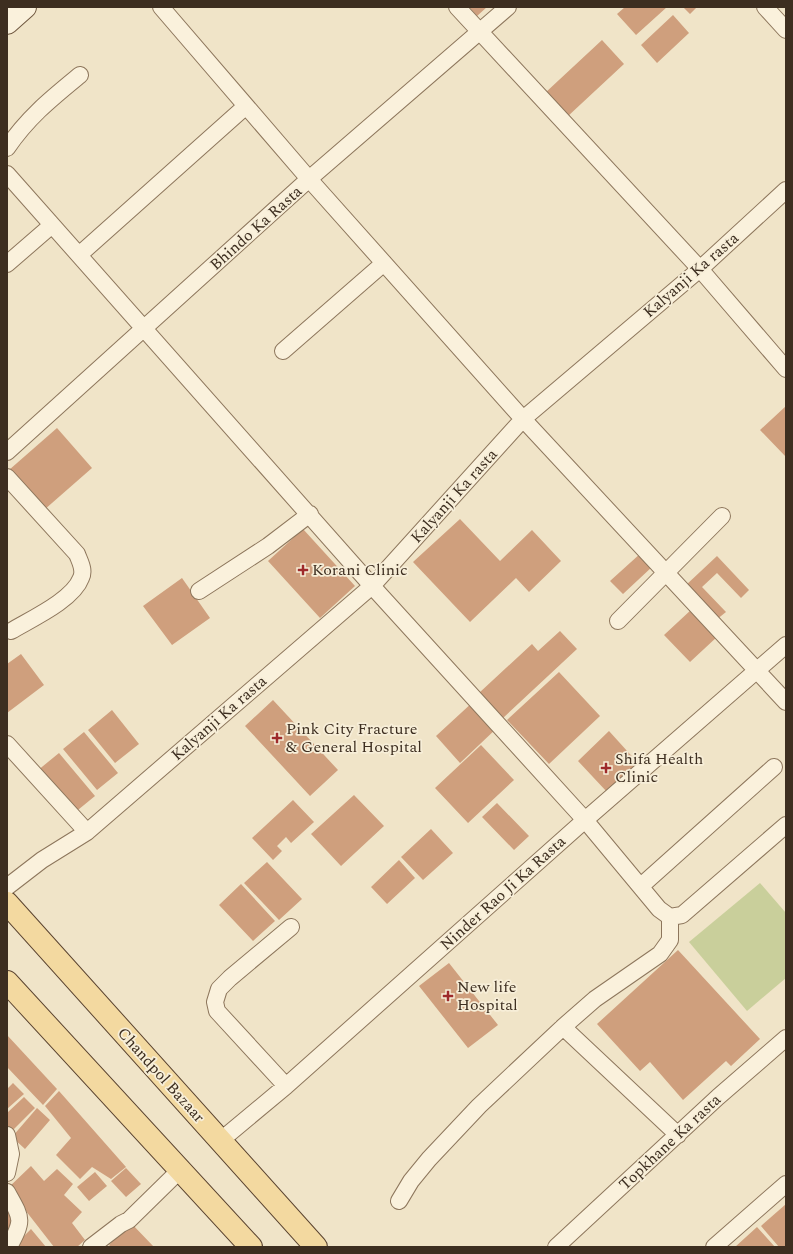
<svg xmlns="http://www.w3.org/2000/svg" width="793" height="1254" font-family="Spectral,serif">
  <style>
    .green { fill: #c9cf9b }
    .building { fill: #cf9f7d }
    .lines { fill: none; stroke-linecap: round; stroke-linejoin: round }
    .street-casing { stroke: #8d765c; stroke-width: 18 }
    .secondary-casing { stroke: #6f573f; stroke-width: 24 }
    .primary-casing { stroke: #5b4430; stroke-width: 24 }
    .street { stroke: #faf1dc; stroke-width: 16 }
    .secondary { stroke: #faf1dc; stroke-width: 22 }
    .primary { stroke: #f3d9a0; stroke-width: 22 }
    .poi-dot { fill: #9e2a2b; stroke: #f7eed8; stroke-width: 1.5 }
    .labels { text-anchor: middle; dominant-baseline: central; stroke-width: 3.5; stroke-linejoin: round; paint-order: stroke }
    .street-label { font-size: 16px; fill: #3d2e20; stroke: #f7eed8 }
    .poi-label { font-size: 16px; fill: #3d2e20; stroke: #f7eed8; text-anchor: start }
  </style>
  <rect width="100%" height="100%" fill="#f0e4c8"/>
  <path class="green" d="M760,883L786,913V978L747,1011L689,942Z"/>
  <path class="building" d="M469,7H487L477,16Z
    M625,7H667L636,35L617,14Z
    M683,7H697L690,14Z
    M673,15L689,33L657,63L641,45Z
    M602,40L624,64L567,117L545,93Z
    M786,406V457L760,430Z
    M57,428L92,468L44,510L9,470Z
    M460,519L500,561L532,530L561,561L529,592L516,578L470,622L413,562Z
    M303,529L355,586L320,618L268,561Z
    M641,553L653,566L623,594L610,581Z
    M717,556L749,590L741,598L717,573L702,587L726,612L716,620L685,586Z
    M182,578L210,618L172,645L143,606Z
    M692,609L718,636L690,662L664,635Z
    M560,631L577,649L503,718L479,693L532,644L538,651Z
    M21,654L44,685L7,713V664Z
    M559,672L600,716L549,764L507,720Z
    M273,700L338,770L310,796L245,726Z
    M474,701L498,727L460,763L436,736Z
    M112,710L139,744L115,763L88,730Z
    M609,731L638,763L607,792L578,761Z
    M84,732L118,773L97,790L63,749Z
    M481,745L514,780L468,823L435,788Z
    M59,753L95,796L73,814L37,771Z
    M354,795L384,826L341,866L311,834Z
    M293,800L314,822L291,843L286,837L277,846L282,851L273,860L252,838Z
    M497,803L529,836L514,850L482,817Z
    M431,829L453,853L423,880L401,857Z
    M399,860L415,878L387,904L371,887Z
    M267,862L302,899L279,920L244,883Z
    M241,884L275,921L253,941L219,905Z
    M678,950L760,1039L731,1066L726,1061L683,1100L650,1062L640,1071L597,1024Z
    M449,963L498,1025L468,1048L419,986Z
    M7,1035L57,1089L43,1105L7,1067Z
    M13,1083L24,1094L7,1109V1089Z
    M59,1091L126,1167L111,1179L92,1167L80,1179L56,1155L71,1138L45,1106Z
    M24,1097L35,1108L10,1133L7,1130V1113Z
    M37,1108L50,1120L25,1149L12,1137Z
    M31,1166L44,1181L57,1169L73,1184L64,1195L82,1212L72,1223L85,1240L77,1247H54L8,1188Z
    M126,1168L141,1184L126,1197L111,1181Z
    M95,1172L107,1186L89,1201L77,1187Z
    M786,1204V1247H779L761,1226Z
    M7,1208L18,1221L8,1233H7Z
    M130,1222L154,1247H111L109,1245Z
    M757,1227L775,1247H735Z
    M31,1229L46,1247H19L16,1244Z"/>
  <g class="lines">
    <defs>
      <path id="street" d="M161,7L309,179L523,419L786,702
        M457,7L700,269L786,369
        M765,7L786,30
        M7,148C28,117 52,98 80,75
        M7,174L372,586L585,820L659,909L670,917L682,915L786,825
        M79,255L246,106
        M7,264L52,225
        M283,351L384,263
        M7,452L309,179L508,7
        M7,477L77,554C80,562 85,570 81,578C73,600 31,619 11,631
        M199,591L268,546L310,514
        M618,621L722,516
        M7,744L87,832
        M641,886L774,767
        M7,887L42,860L87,832L372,586L523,419L700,269L786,190
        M563,1027L678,1135
        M286,1086L217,1011L215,1002L219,989L230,978L291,927
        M7,1135L11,1154L7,1173
        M220,1141L286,1086L585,820L786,645
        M7,1192C22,1219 24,1219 9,1247
        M399,1201L411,1181L429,1159L479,1106L563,1027L595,999L660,954L670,940V917
        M91,1247L121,1224L129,1220L179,1171
        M556,1247L718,1097L786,1038
        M714,1247L786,1184"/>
      <path id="secondary" d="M7,23L25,7"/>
      <path id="primary" d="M7,903L316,1247
        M7,982L251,1247"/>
    </defs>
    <use href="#street" class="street-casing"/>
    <use href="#secondary" class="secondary-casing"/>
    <use href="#primary" class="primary-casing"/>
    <use href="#street" class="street"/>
    <use href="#secondary" class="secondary"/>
    <use href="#primary" class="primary"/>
  </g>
  <g class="poi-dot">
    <path d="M301 564h4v4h4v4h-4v4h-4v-4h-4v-4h4z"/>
    <path d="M275 732h4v4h4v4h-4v4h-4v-4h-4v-4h4z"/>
    <path d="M604 762h4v4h4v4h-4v4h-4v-4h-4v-4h4z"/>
    <path d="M446 990h4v4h4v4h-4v4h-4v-4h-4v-4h4z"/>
  </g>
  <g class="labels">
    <g class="street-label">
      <text transform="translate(256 228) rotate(-42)">Bhindo Ka Rasta</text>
      <text transform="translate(691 275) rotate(-41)">Kalyanji Ka rasta</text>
      <text transform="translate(454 496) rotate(-48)">Kalyanji Ka rasta</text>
      <text transform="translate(219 718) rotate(-41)">Kalyanji Ka rasta</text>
      <text transform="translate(503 893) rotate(-42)">Ninder Rao Ji Ka Rasta</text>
      <text transform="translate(161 1075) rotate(48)">Chandpol Bazaar</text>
      <text transform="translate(670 1142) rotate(-43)">Topkhane Ka rasta</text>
    </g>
    <g class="poi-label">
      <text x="312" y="570">Korani Clinic</text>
      <text x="286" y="729">Pink City Fracture<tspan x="286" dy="18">&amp; General Hospital</tspan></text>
      <text x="615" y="759">Shifa Health<tspan x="615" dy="18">Clinic</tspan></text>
      <text x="457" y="987">New life<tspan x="457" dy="18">Hospital</tspan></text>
    </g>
  </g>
  <rect width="793" height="1254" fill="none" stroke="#3d2e20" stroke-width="16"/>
</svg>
